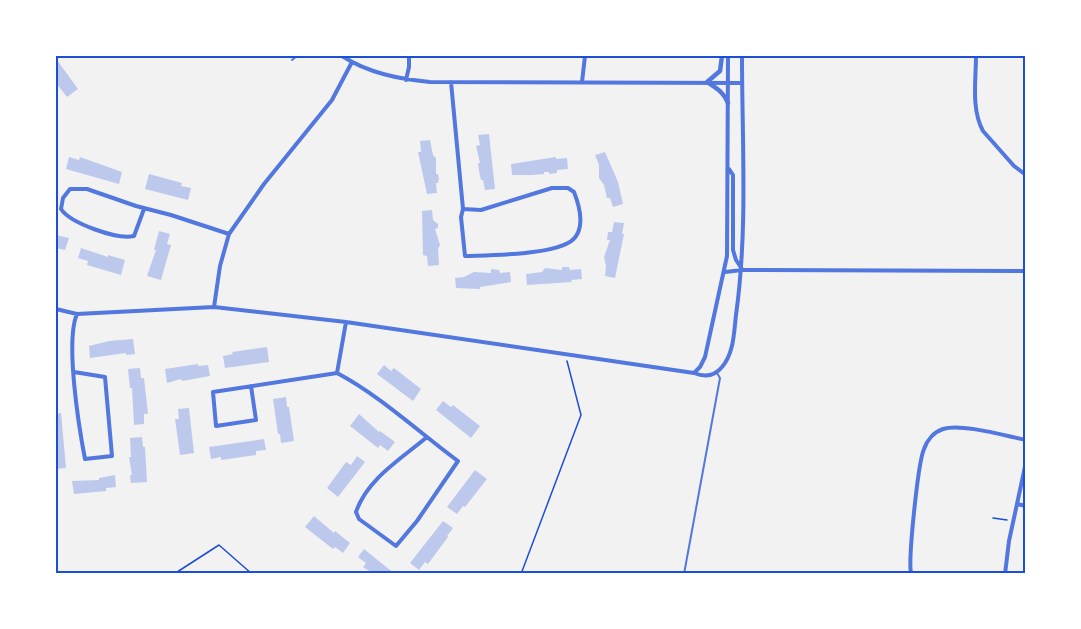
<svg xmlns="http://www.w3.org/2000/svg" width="1081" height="629" font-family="Rubik,sans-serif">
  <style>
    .building { fill: #bdc9ec }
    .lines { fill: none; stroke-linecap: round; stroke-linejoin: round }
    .path { stroke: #1d4ed8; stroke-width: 1.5 }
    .service { stroke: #5277de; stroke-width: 2 }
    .minor { stroke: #5277de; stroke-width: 4 }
    .tertiary { stroke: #5277de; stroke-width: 4.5 }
    .neatline { fill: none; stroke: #1d4ed8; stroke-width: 2 }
  </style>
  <rect width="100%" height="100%" fill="#f2f2f2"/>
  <path class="building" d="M57,60L78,89L67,97L56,83V61Z
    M489,134L495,189L485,190L483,180H481L479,171L478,163H480L476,146L480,145L478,135Z
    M430,140L433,155L436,158V174H438L439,179L438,183H436L437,193L427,194L418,152H421L420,141Z
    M605,152L618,182L623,204L613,207L610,198H607L604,185L599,178V165L595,155Z
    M69,157L79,160L80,157L122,172L119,184L66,169Z
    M556,157V159L567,158L568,169L557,170V173L549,174V172H544V174L532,175H512L511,164Z
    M149,174L182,183L181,186L191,188L188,200L145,189Z
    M432,210L433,220L438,224V228L435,229L440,245L438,249L439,265L428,266L427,256L423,255L422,211Z
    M614,222L624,223L622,234H624L615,278L605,276L606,266L604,257L610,240H607L608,232H612Z
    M159,231L170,234L167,244L171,245L161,280L147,276L156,250H154Z
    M56,235L69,238L65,250L56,248Z
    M81,248L108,257V255L125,260L121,275L87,265L88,261L78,258Z
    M562,267H569L570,270L581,269L582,279L571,280L572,282L527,285L526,274L542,272L545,268L562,270Z
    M491,269L499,270L500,273L510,272L511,282L480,287V289L456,288L455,278L464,277L474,272L491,273Z
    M133,339L135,354L126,355V353L90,358L89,346L109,341Z
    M267,347L269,362L225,368L223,356L233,354L232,352Z
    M198,364V366L208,365L210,376L182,381L181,379L167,383L165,369Z
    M384,365L391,371L394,368L421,389L413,401L377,374Z
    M140,368L141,378H144L148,414H144V424L134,425L132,388H130L128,369Z
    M286,397L287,407H289L294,441L281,443L280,434H278L273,399Z
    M443,401L451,407L453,405L480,426L471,438L436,410Z
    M189,408L194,453L180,455L175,419H179L178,409Z
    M61,413L66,468L56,469V414Z
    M359,414L379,432L380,431L395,442L388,451L380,445L378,448L350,426Z
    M142,437L143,447H145L147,482L131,483L130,475H132L129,457H131L130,438Z
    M264,439L266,450L256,451V455L221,460V457L211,459L209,447Z
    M357,456L365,462L338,497L327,488L346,462L351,465Z
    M475,470L487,479L465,507L463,506L457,514L447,507Z
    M115,475L116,487L106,488V491L74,494L72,481L99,480V478Z
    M314,516L334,533L335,531L350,543L343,553L335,547L333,549L305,527Z
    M443,521L453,528L447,536L448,537L428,564L425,562L419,570L410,563Z
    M364,549L390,570L397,574L371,572L363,567L366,563L358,557Z"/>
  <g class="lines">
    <path class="path" d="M993,518L1007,520
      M174,574L219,545L252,574
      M521,574L581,415L567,361"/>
    <path class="service" d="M292,60L297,56
      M684,574L720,378L717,373"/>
    <path class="minor" d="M342,56C368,73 399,79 430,82L742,83
      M976,56C976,80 971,109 983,131L1014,166L1026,175
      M406,80L409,67V56
      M451,82L463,209L461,217L465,256C490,255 546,255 568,243C587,233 580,207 574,192L568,188H552L481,210L463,209
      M582,82L585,56
      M729,169L733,175V250L736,260L742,269
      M144,209L134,236C117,240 70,223 61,209L63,198L70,189H87L136,206L171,215L229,234
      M725,272L742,270L1026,271
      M214,307L220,266L229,234L264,184L332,100L352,62
      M56,309L77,314L214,307L346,322L694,373C704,377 714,377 722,367C734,353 734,332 736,315C748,229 742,142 742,56
      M74,372L105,377L112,456L85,459C79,428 65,341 77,314
      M337,373C379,395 420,433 458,461L417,521L396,546L359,519L356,512C367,479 401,459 427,437
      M337,373L346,322
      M694,373L700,367L705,357L727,256L728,56
      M251,386L256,420L216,426L213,392L337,373
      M1026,462L1017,504L1026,506
      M911,574C908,559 918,463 924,449C927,440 934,432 943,429C961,423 1006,436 1026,440
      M1005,574L1009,541L1017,504"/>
    <path class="tertiary" d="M722,56L720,71L707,82C716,88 724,92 728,103"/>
  </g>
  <rect width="1081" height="629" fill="none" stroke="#ffffff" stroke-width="114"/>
  <rect x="57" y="57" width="967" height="515" class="neatline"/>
</svg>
